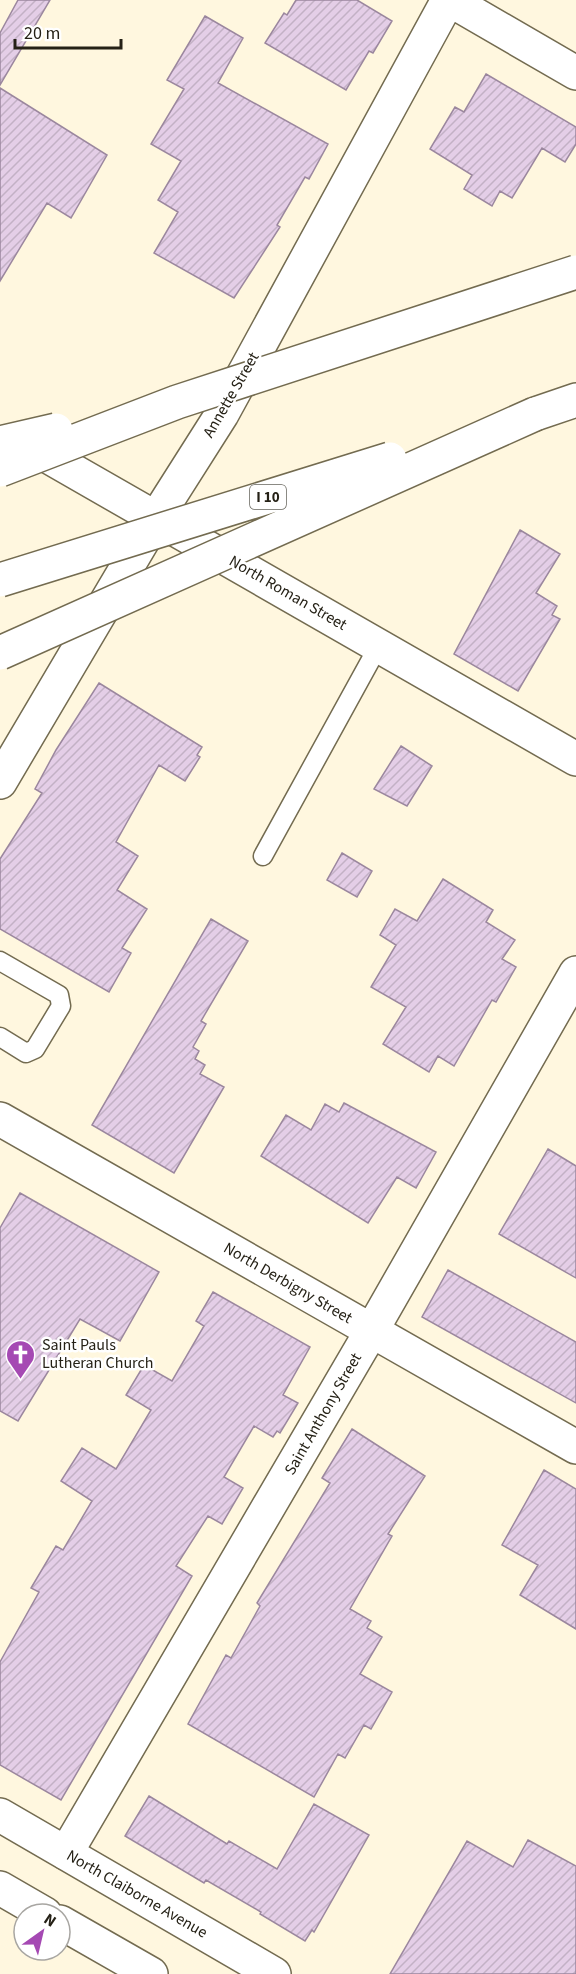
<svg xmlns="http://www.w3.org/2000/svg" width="576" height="1974" font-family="'Source Sans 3',sans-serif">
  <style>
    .building { fill: url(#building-hatch); stroke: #9b879e; stroke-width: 1.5 }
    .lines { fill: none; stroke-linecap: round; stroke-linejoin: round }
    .lane-casing { stroke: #736b50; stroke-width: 21 }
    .street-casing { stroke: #736b50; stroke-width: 36 }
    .secondary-casing { stroke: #736b50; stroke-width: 36 }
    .highway-casing { stroke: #736b50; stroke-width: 36 }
    .lane { stroke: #fff; stroke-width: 18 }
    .street { stroke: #fff; stroke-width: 33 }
    .secondary { stroke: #fff; stroke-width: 33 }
    .highway { stroke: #fff; stroke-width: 33 }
    .highway-bridge-casing { stroke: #736b50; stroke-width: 36; stroke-linecap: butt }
    .highway-bridge { stroke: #fff; stroke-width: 33 }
    .labels { text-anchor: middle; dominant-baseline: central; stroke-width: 5; stroke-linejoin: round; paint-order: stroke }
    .shield { fill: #fff; stroke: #66645c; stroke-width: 1.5 }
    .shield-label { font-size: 15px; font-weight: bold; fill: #252116 }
    .street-label { font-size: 16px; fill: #252116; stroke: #fff }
    .poi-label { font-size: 16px; fill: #252116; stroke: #fff; text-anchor: start }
  </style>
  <defs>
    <pattern id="building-hatch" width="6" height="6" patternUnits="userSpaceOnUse" patternTransform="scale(1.5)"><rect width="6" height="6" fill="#e4cee7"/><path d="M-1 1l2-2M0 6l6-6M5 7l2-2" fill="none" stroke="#c3b1c5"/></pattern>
  </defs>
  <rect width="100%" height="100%" fill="#fff7df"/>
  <path class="building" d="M18,0H50L0,85V33Z
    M296,0H357L392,21L373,53L369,51L346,90L265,43L284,13L287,15Z
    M205,16L243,38L218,83L328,144L309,179L305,177L277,225L280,227L234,298L154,253L178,212L158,200L181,161L151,144L184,89L167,80Z
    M486,74L576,127V144L565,162L542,148L512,198L500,191L492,206L464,189L472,175L430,149L455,107L464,112Z
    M0,88L107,155L71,218L47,203L0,281Z
    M520,530L560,554L536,593L557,606L552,615L560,619L518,691L454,654Z
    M99,683L202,747L197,755L200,757L185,781L159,765L116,842L138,856L117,890L147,909L122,948L131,953L109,992L0,929V859L42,793L35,789L56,750Z
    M401,746L432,766L407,806L374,789Z
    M342,853L372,871L357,897L327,880Z
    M443,879L493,910L486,922L515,940L502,959L516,967L496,1002L492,1000L454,1066L438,1056L429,1072L383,1044L406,1007L371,987L396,945L380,935L395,909L417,921Z
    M211,919L248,941L201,1021L206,1024L193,1047L199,1051L195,1059L205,1065L200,1074L224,1087L174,1173L92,1125Z
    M344,1103L436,1152L416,1188L397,1177L368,1223L261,1156L286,1115L311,1130L325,1104L339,1112Z
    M548,1149L576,1166V1278L499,1234Z
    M20,1193L159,1272L120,1341L80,1319L18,1421L0,1411V1228Z
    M448,1270L576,1342V1403L422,1317Z
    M213,1292L310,1347L283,1395L298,1403L280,1433L277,1431L273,1437L254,1426L224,1477L243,1488L222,1524L208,1516L176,1566L192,1576L61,1800L0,1765V1662L39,1592L31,1588L56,1546L63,1550L92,1501L61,1481L82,1448L116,1469L151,1410L126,1395L144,1365L172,1381L204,1326L196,1321Z
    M352,1429L425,1476L388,1534L392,1536L350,1609L371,1621L367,1628L382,1637L360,1674L392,1692L371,1729L364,1725L345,1758L338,1754L314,1797L188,1724L226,1655L231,1658L260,1606L257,1603L330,1483L322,1478Z
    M544,1470L576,1489V1629L520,1595L538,1565L502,1545Z
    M149,1796L227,1844L229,1841L277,1869L314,1804L369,1835L314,1932L312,1930L305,1941L260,1914L261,1912L206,1880L204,1883L125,1836Z
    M528,1840L576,1866V1974H390L467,1841L513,1867Z"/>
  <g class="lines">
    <defs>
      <path id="lane" d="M263,856L379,645
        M0,961L59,995L61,1006L35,1049L26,1053L0,1037"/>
      <path id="street" d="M450,0L576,73
        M23,442L576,759
        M0,782L156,518L222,414L448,0
        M0,1119L576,1447
        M66,1853L372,1330L576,973"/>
      <path id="secondary" d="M0,1815L274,1974"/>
      <path id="highway" d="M535,414L576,400
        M0,1888L45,1914
        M60,1922L151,1974"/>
    </defs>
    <use href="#lane" class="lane-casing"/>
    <use href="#street" class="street-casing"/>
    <use href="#secondary" class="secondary-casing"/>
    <use href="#highway" class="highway-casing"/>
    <use href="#lane" class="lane"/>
    <use href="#street" class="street"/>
    <use href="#secondary" class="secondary"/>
    <use href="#highway" class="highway"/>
    <defs>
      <path id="highway-bridge" d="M0,443L56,430
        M0,470L177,402L576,272
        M0,580L390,459
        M0,653L535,414"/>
    </defs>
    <use href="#highway-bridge" class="highway-bridge-casing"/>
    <use href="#highway-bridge" class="highway-bridge"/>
  </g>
  <defs>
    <symbol id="church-pin" viewBox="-11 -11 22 30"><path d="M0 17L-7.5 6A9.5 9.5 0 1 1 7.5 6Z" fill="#a549b3" stroke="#fff"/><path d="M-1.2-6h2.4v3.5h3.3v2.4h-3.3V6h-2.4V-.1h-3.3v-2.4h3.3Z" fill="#fff"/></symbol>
  </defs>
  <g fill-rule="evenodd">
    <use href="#church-pin" x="4" y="1338" width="33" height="45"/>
  </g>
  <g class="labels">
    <rect class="shield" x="250" y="485" width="36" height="24" rx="4.5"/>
    <g class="shield-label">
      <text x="268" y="497">I 10</text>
    </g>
    <g class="street-label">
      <text transform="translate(231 395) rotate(-60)">Annette Street</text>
      <text transform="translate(288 593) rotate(30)">North Roman Street</text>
      <text transform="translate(288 1283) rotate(30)">North Derbigny Street</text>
      <text transform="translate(323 1414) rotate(-60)">Saint Anthony Street</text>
      <text transform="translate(137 1894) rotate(30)">North Claiborne Avenue</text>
    </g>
    <g class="poi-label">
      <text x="42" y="1345">Saint Pauls<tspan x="42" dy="18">Lutheran Church</tspan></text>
    </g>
  </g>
  <g transform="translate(42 1932) rotate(34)"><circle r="28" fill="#ffffff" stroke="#a8a6a2" stroke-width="1.5"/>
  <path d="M0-4.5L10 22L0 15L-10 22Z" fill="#a549b3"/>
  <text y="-9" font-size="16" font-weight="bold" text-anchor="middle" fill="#252116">N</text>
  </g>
  <path d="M15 39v9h106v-9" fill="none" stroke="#252116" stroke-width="3"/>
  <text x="24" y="39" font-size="18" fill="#252116" stroke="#ffffff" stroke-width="4.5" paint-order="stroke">20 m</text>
</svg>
